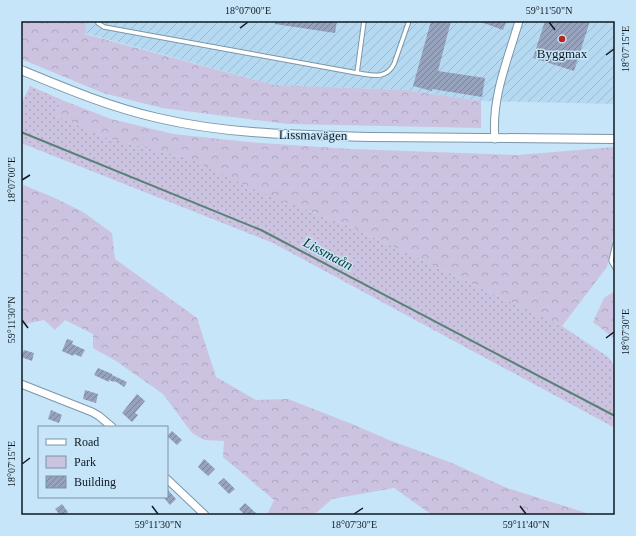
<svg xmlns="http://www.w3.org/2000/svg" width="636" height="536" font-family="'Times New Roman',serif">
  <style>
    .industrial { fill: url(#industrial-furrows) }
    .green { fill: url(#green-dots) }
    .forest { fill: url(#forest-crowns) }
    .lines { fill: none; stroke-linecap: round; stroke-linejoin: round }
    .stream { stroke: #598079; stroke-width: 2 }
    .building { fill: url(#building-hatch) }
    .service-casing { stroke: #7b96a8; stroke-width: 5.5 }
    .minor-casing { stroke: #7b96a8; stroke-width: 9 }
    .tertiary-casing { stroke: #7b96a8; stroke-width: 10 }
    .service { stroke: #fff; stroke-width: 3.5 }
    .minor { stroke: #fff; stroke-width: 7 }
    .tertiary { stroke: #fff; stroke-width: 8 }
    .ticks { fill: none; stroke: #0f1a20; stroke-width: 1.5 }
    .poi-dot { fill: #b52621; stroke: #c7e5f8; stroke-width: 1.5 }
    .labels { text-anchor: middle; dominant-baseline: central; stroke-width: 3; stroke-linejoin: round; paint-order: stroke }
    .poi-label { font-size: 13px; fill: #0f1a20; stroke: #c7e5f8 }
    .street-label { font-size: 13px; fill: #0f1a20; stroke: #c7e5f8 }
    .water-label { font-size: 14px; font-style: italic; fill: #08392f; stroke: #c7e5f8 }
    .neatline { fill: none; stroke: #0f1a20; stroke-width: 1.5 }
    .ticks-label { font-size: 10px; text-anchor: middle; fill: #0f1a20 }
  </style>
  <defs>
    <pattern id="industrial-furrows" width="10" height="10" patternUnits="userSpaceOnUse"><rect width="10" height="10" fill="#b4d9f1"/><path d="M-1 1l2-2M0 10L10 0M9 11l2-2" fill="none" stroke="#9abace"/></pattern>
    <pattern id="green-dots" width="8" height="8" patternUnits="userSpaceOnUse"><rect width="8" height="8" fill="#cbc3e0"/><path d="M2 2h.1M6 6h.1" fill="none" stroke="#ada7c0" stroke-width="1.8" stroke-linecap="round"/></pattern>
    <pattern id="forest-crowns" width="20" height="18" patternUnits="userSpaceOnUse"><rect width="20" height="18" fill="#cbc3e0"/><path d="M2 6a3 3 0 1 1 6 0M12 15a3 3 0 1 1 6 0" fill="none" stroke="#ada7c0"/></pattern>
    <pattern id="building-hatch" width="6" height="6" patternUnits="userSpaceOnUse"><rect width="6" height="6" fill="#97a2bd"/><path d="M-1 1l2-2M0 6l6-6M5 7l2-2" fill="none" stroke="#7a8399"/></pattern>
  </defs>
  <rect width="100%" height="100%" fill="#c7e5f8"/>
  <path class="industrial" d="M87,21H615V104L481,101L404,90L274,85L85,33Z"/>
  <path class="green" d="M30,86L62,100L55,115L107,138L188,158L309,211L356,229L562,326L608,357L615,366V428L273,243L21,143V104Z"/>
  <path class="forest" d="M21,21H87L85,34L274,85L404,90L481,101V128L288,124L162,108L103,93L21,59Z
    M62,100L111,119L173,134L248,142L351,149L518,155L615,147V229L607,267L562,326L356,229L257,191L188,158L107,138L55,115Z
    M21,184L55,198L83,212L112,233L115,259L197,318L216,377L256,400L288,399L352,424L389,440L452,463L507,488L593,515H432L394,488L332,499L314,515H267L274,500L223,457L224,441L204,440L192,433L163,394L116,361L93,348V334L65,320L55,330L44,320L21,325Z
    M615,291V339L593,322L604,298Z"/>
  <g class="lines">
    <path class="stream" d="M21,132L261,230L615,416"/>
  </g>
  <path class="building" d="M275,21H337L335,33L275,24Z
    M431,21H451L438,71L485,78L482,97L432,89V91L413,86Z
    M478,21H506L503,30Z
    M545,21H590L574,71L533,58Z
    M67,339L73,341L72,344L85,350L81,357L74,354L73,356L62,351Z
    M24,350L34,353L32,361L21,357Z
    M98,368L112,374V375L127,382L124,387L115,381L114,382L109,380V382L94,375Z
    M85,390L98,394L96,403L83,399Z
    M137,394L145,401L135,413L138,415L132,422L122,413Z
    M51,410L62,415L59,423L48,419Z
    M172,431L182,440L177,445L167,436Z
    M204,459L215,469L208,476L198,467Z
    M224,478L235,489L229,494L218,483Z
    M167,489L176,499L170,505L163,497H167Z
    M245,503L258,515H245L239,509Z
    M62,504L68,512L65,515H60L55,509Z"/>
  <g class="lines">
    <defs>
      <path id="service" d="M98,21V23L104,27L357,73L364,21
        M357,73C372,75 386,80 394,64L409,21
        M615,244L611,261L615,268"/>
      <path id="minor" d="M495,139C491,98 508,59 519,21
        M21,384L92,412L99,416L112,427
        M167,479L205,515"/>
      <path id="tertiary" d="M21,70C67,89 110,107 158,118C230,135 303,135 375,137C455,138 535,139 615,139"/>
    </defs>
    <use href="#service" class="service-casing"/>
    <use href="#minor" class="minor-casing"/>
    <use href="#tertiary" class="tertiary-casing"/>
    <use href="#service" class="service"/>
    <use href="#minor" class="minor"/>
    <use href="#tertiary" class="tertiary"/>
  </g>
  <path class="ticks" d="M549,22L555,30M240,28L248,22M606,55L614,49M22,180L30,175M22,320L28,328M606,338L614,332M22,464L30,458M152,506L158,514M520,506L526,514M354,514L363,508"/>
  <circle class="poi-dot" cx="562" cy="39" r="4"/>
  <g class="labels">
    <g class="poi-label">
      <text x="562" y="53">Byggmax</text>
    </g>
    <g class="street-label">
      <text transform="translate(313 135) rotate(1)">Lissmavägen</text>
    </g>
    <g class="water-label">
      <text transform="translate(328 254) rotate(28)">Lissmaån</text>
    </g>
  </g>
  <rect width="636" height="536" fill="none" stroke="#c7e5f8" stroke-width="44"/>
  <rect x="38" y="426" width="130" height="72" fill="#c7e5f8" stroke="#7d94a2"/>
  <rect x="46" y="439" width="20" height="6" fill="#ffffff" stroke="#7d94a2"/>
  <text x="74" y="446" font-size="12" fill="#0f1a20">Road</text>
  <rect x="46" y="456" width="20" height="12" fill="#cbc3e0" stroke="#7d94a2"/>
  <text x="74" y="466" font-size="12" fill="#0f1a20">Park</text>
  <rect x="46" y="476" width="20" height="12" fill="url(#building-hatch)" stroke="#7d94a2"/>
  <text x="74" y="486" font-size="12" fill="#0f1a20">Building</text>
  <rect x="22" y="22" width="592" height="492" class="neatline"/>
  <g class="ticks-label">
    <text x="248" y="14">18°07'00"E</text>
    <text x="549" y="14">59°11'50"N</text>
    <text transform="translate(625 49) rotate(-90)" y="4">18°07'15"E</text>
    <text transform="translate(11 180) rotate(-90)" y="4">18°07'00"E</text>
    <text transform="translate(11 320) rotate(-90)" y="4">59°11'30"N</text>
    <text transform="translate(625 332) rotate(-90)" y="4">18°07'30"E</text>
    <text transform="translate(11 464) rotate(-90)" y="4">18°07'15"E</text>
    <text x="158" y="528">59°11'30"N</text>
    <text x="354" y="528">18°07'30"E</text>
    <text x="526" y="528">59°11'40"N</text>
  </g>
</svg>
